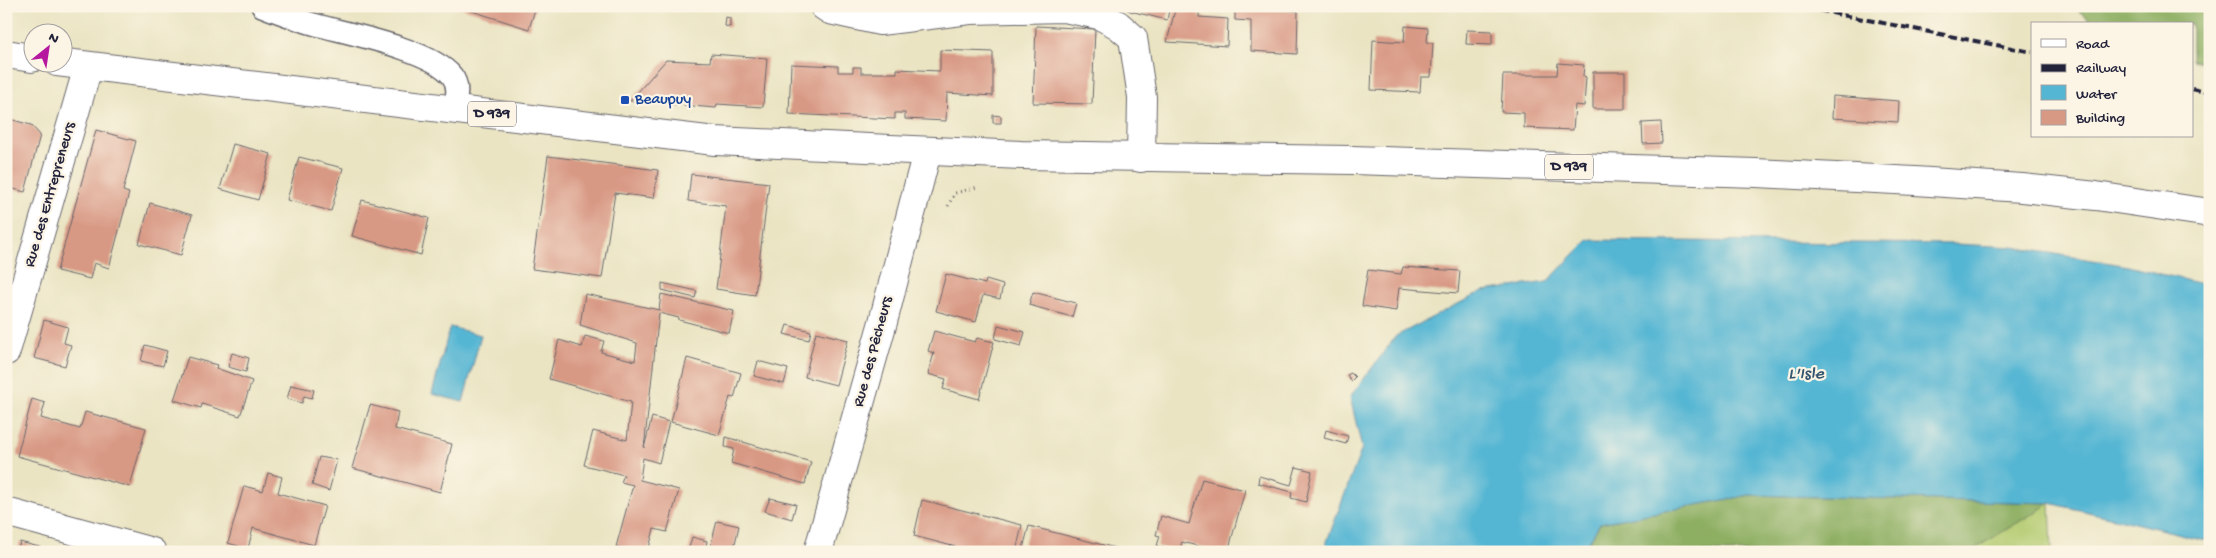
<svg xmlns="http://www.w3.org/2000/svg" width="2216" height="558" font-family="'Gochi Hand',sans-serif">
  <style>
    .green { fill: #b2cb70; stroke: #6a7656 }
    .forest { fill: #8daf62; stroke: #58684e }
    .water { fill: #54b6d3; stroke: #3b6c87 }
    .building { fill: #d89984 }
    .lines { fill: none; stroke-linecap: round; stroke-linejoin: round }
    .service-casing { stroke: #68666b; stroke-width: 24 }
    .minor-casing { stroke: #68666b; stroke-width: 30 }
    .primary-casing { stroke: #68666b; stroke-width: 30 }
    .path { stroke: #68666b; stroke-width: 3; stroke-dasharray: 1 4; stroke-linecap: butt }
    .service { stroke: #fff; stroke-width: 21 }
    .minor { stroke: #fff; stroke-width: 28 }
    .primary { stroke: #fff; stroke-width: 28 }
    .rail { stroke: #22223b; stroke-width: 4; stroke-dasharray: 8 4; stroke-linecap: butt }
    .transit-dot { fill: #1a4fb4; stroke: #fcf5e5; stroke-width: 2 }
    .labels { text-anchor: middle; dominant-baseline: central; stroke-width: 4.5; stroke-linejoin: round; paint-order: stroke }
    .shield { fill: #fcf5e5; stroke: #63616e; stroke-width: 1 }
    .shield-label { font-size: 15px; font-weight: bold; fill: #22223b }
    .transit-label { font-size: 16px; fill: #164399; stroke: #fcf5e5; text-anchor: start }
    .street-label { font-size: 16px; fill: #22223b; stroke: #fcf5e5 }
    .water-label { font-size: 18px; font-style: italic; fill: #345670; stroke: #fcf5e5 }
  </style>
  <rect width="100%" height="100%" fill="#fcf5e5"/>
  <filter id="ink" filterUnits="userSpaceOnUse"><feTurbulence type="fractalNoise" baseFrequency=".02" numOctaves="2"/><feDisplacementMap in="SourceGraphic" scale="10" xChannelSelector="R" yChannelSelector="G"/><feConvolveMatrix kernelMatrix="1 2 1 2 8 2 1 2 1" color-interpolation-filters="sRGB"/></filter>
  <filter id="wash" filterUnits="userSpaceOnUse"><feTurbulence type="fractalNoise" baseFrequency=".0096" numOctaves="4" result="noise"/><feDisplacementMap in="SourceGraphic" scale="20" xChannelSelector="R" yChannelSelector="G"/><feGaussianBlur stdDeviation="1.12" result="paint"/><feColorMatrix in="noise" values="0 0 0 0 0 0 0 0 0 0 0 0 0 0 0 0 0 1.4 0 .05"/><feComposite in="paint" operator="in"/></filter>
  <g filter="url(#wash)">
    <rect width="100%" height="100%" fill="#eae4c3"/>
    <path class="green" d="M2050,503L2052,552H1969Z"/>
    <path class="forest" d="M2073,6H2210V64L2192,60V24H2094Z
      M1750,495L2050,503L1969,552H1583L1600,523Z"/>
    <path class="water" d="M1588,240L1955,244L2013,247L2128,266L2210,286V541L2050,503L1750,495L1600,523L1583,552H1323L1362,448L1350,397L1396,336L1483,291L1547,282Z
      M450,327L481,335L463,402L432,394Z"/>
    <g id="blocks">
      <path class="building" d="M456,6H536L529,29Z
        M1122,6H1170L1167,20L1130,11Z
        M1176,6H1199V17L1228,19L1227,46L1167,42Z
        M1235,6L1298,11L1297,54L1251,51V21L1235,20Z
        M726,17L730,18V27L725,26Z
        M1036,26L1095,29L1092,104L1033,103Z
        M1405,26L1428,28L1427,43H1433L1431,77H1421L1420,92L1371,90L1373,40L1404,42Z
        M1467,30L1492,31V45L1466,44Z
        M940,50L993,52V96L947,93L946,121L905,119V113H895V119L789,114L791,64L838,66V72H853V67H861V73H897V69L940,71Z
        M711,54L767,58L763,107L717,104L716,108L630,101L666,60L710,62Z
        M1558,63L1584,65L1583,76L1586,77L1584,106L1575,105L1573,130L1524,128V113L1501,112L1503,75H1557Z
        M1593,72H1625V109H1593Z
        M1833,96L1899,101L1898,122L1832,118Z
        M993,115L1001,116V123H993Z
        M6,118L31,125L40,135L25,192L6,187Z
        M1661,122L1662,143L1643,144L1642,123Z
        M96,130L136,141L123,191L129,193L109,268L94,263L90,279L57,271Z
        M233,144L271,154L258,200L220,189Z
        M548,156L658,170L654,198L615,193L602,278L532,269Z
        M299,157L343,168L331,211L287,200Z
        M691,174L769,183L755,295L716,289L726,206L688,201Z
        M362,200L429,218L421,255L352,236Z
        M150,203L192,215L181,255L139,244Z
        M1403,267L1460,271L1458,293L1399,288L1396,311L1362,306L1368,270L1401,274Z
        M946,274L985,284L986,280L1003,285L1000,299L983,295L976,322L936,311Z
        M662,283L697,291L695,298L662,290Z
        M1033,292L1076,303L1072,317L1029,305Z
        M585,294L659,310L661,294L734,311L729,333L679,320V318L659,313L644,448L652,417L669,422L659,463L643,458L640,480L679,490L667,532L654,529L648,552H634L616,547L633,485L621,482L624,475L584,465L593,431L627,440L631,402L549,379L559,340L582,347L585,336L604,341L601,352L635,361L637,343L580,325Z
        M44,320L68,327L64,343L71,345L65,366L34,358Z
        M787,325L811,331L809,340L784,334Z
        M998,325L1025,332L1021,346L995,339Z
        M934,331L975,342L977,338L994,342L979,399L943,389L946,379L928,374L934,353L928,351Z
        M816,332L848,340L836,385L805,377Z
        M145,345L167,351L163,366L141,361Z
        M232,353L249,358L246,372L228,367Z
        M188,357L217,365L216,368L252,381L240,416L202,404L201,408L174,400Z
        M687,358L741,373L734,398L730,397L719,435L671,422Z
        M758,361L788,369L784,384L754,376Z
        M1351,373L1355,377L1351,381L1347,375Z
        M291,385L314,390L312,398L304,396L302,403L287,399Z
        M32,399L45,403L41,418L80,429L85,412L146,428L130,487L17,456Z
        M370,405L398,412L395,429L452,444L440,492L352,468Z
        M1326,430L1348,436L1346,444L1324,438Z
        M726,437L811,462L805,484L731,463L734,449L725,447Z
        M319,457L337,460L329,491L312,485Z
        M1296,467L1312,471L1306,502L1291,498L1292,492L1258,483L1259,476L1291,485Z
        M268,473L282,477L278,493L325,506L314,545L253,528L248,549L228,543L244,486L263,491Z
        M1202,479L1245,490L1228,552H1220L1182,542L1179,552L1157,546L1160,536L1156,535L1161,516L1189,524Z
        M770,498L796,504L792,519L765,511Z
        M922,500L1022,525L1016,552H975L914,536Z
        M717,521L739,526L733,552H709Z
        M1029,526L1127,551V552H1022Z
        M692,537L707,541L705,552H688Z
        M20,542L43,548V552H17Z"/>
    </g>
  </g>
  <g filter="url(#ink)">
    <use href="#blocks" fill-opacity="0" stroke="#68666b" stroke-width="1"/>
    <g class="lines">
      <defs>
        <path id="service" d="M262,6C280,13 298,20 317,25C350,34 432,50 452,76C460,86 456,98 454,110"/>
        <path id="minor" d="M824,6L830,10L880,21L970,10L1064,8L1099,15L1118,25L1133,38L1142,97L1141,158
          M6,351L88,67
          M6,512L152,552
          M818,552L883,322L927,152"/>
        <path id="primary" d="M6,54L32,58
          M57,62L715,141L1021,155L1352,160L1756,173L1915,181L2022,188L2096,196L2210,213"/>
      </defs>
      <use href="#service" class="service-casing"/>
      <use href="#minor" class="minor-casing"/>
      <use href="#primary" class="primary-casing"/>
      <path class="path" d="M948,206L955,193L978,187"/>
      <use href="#service" class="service"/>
      <use href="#minor" class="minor"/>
      <use href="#primary" class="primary"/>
      <path class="rail" d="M1796,6L2032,52
        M2192,89L2210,93"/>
    </g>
  </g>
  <rect class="transit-dot" x="620" y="95" width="10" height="10" rx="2.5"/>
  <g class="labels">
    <g class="shield">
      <rect x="468" y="101.5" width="48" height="25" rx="4"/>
      <rect x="1545" y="154.5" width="48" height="25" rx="4"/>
    </g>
    <g class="shield-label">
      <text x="492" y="114">D 939</text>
      <text x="1569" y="167">D 939</text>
    </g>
    <g class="transit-label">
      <text x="635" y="100">Beaupuy</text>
    </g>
    <g class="street-label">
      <text transform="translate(51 195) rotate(-74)">Rue des Entrepreneurs</text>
      <text transform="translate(874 352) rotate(-75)">Rue des Pêcheurs</text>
    </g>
    <g class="water-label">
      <text x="1806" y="374">L'Isle</text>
    </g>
  </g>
  <rect width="2216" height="558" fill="none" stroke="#fcf5e5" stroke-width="25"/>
  <rect x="2031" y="22" width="162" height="115" fill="#fcf5e5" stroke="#a5a1a1"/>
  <rect x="2041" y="39" width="25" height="8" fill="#ffffff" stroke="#a5a1a1"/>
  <text x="2076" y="48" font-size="15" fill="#22223b">Road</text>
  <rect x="2041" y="64" width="25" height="8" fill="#22223b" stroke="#a5a1a1"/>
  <text x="2076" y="72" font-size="15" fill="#22223b">Railway</text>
  <rect x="2041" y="85" width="25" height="15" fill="#54b6d3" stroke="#a5a1a1"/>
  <text x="2076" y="98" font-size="15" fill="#22223b">Water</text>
  <rect x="2041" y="110" width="25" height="15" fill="#d89984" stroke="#a5a1a1"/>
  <text x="2076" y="122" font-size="15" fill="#22223b">Building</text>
  <g transform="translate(48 48) rotate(30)"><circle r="24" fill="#fcf5e5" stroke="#a5a1a1"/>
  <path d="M0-4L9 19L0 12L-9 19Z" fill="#b5179e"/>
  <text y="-8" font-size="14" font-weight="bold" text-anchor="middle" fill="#22223b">N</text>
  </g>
</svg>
